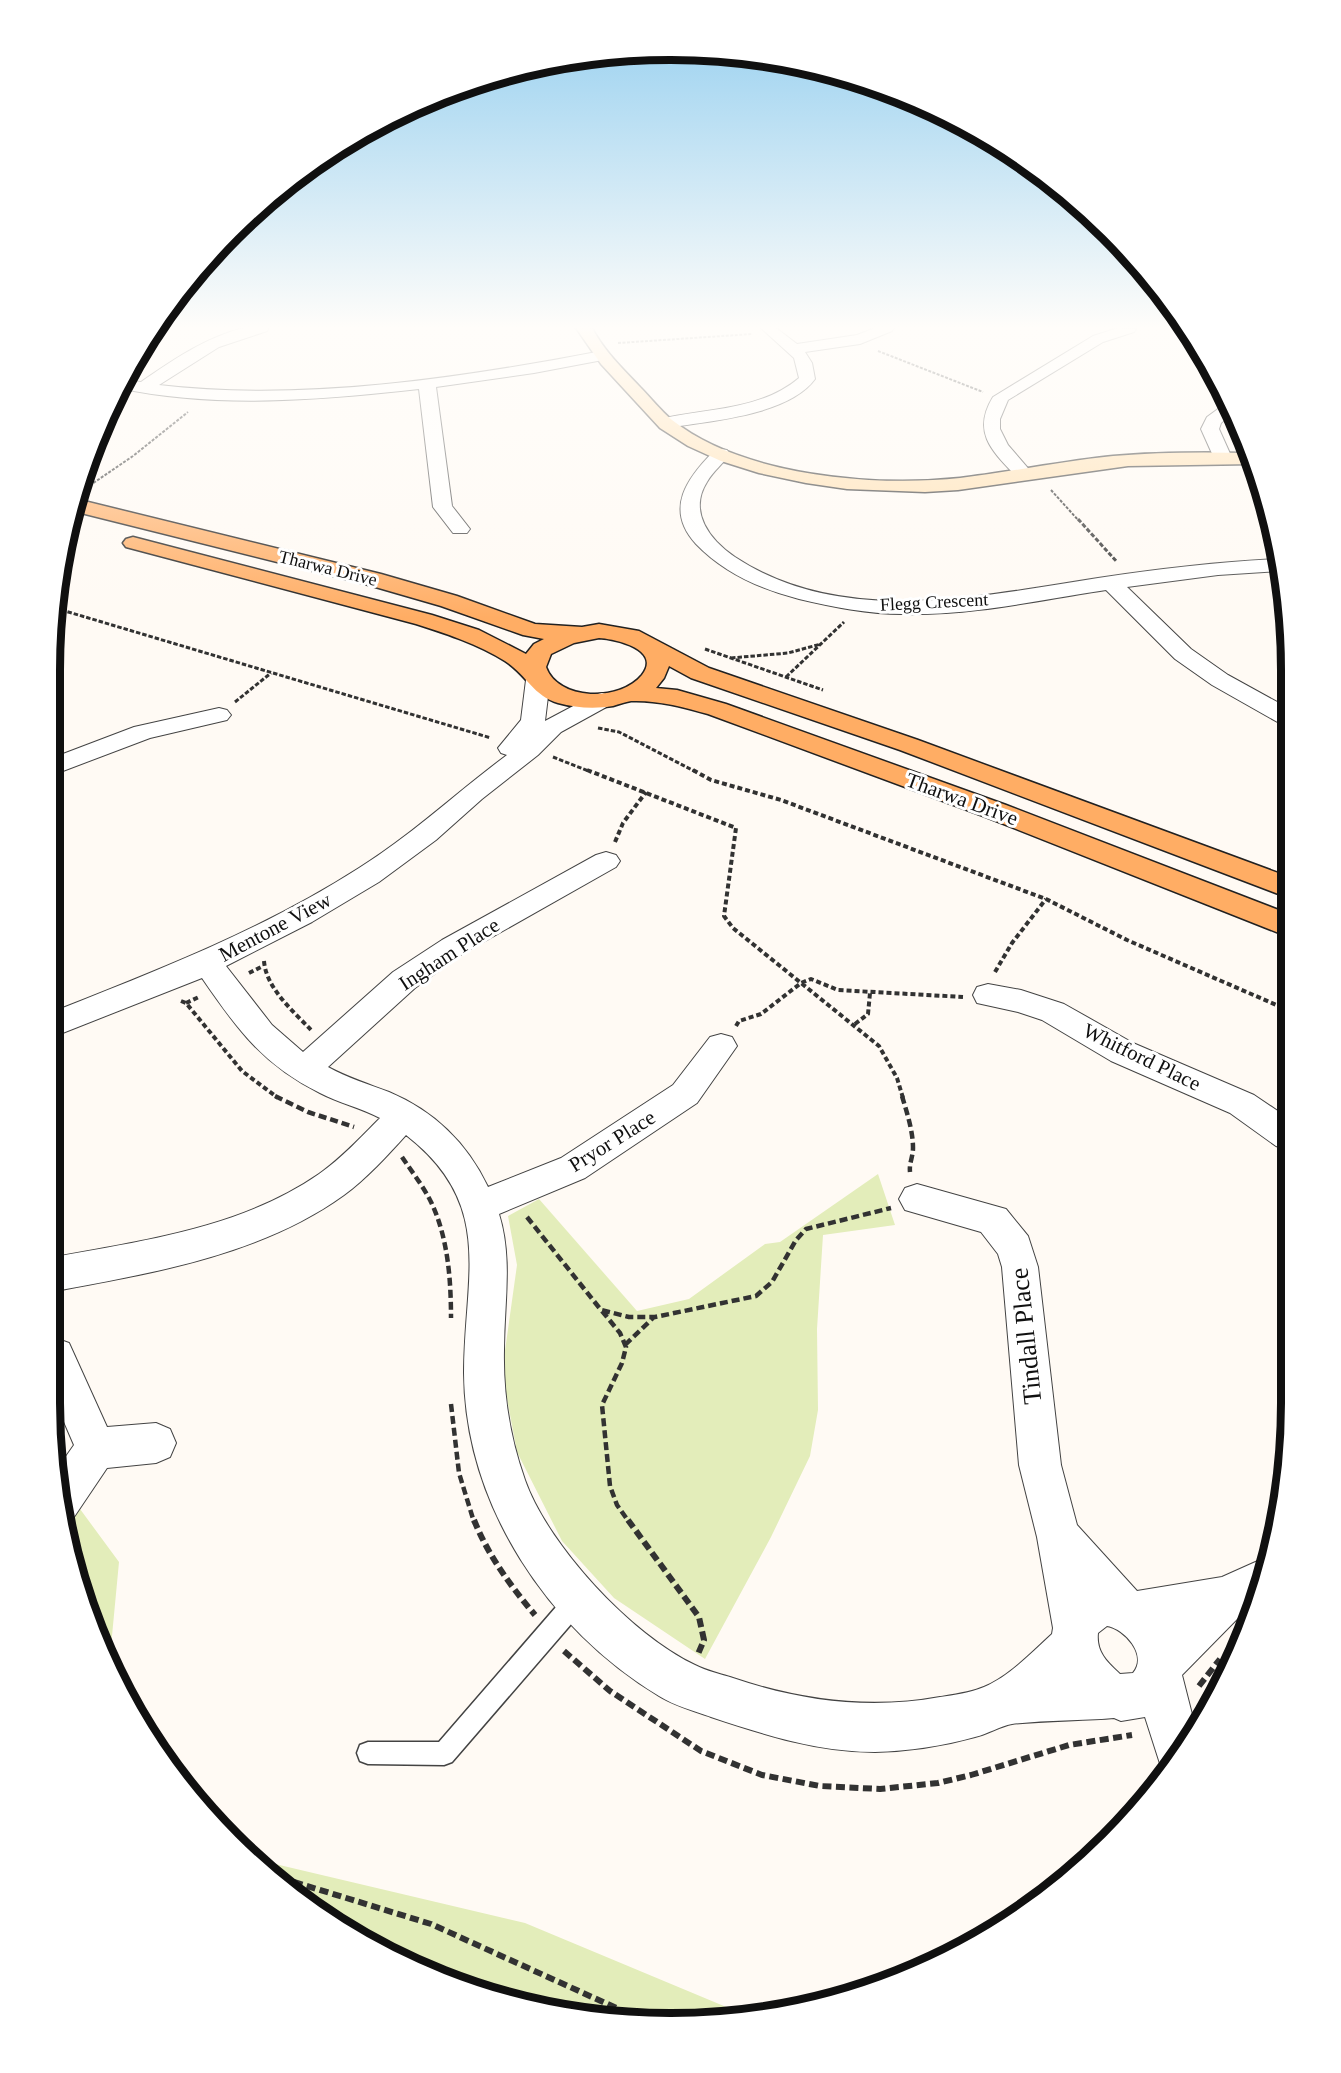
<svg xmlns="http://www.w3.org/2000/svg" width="1341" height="2073" font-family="Georgia,serif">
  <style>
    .green { fill: #e3edba }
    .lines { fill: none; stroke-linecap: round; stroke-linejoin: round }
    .lane-casing { stroke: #434343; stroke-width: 3 }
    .street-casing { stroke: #434343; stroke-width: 2 }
    .secondary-casing { stroke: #323232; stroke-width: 3 }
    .primary-casing { stroke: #212121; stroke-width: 3 }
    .path-far4 { stroke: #323232; stroke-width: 2; stroke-dasharray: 3 1.5; stroke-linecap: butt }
    .path-far3 { stroke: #323232; stroke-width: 3; stroke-dasharray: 4.5 2; stroke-linecap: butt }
    .path-far2 { stroke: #323232; stroke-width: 4; stroke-dasharray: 5 3; stroke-linecap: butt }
    .path-far1 { stroke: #323232; stroke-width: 4.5; stroke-dasharray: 8 4; stroke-linecap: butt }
    .path { stroke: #323232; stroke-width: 6; stroke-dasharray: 9 4.5; stroke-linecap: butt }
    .lane { fill: #fff; fill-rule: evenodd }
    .street { fill: #fff; fill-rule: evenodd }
    .secondary { fill: #ffdfaf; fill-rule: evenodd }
    .primary { fill: #ffad64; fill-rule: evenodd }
    .labels { text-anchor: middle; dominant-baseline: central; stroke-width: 6; stroke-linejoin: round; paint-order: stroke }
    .far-street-label { font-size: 18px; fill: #101010; stroke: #fff }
    .street-label { font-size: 21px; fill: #101010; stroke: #fff }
    .near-street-label { font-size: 26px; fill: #101010; stroke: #fff }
    .rim { fill: none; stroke: #101010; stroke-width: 8 }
  </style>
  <rect width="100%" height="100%" fill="#fffaf4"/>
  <path class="green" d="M878,1174L895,1225L823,1235L817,1329L818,1410L810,1456L771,1537L705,1659L614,1598L562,1541L517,1452L502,1372L517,1265L508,1216L539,1199L637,1311L689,1299L765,1244L780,1242Z
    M55,1475L119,1562L110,1657L82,1602L55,1484Z
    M250,1858L525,1923L743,2014L670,2023L550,2012L471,1990L396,1959L293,1895Z"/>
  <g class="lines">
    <defs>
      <path id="lane" d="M577,1589L585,1592L588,1600L585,1608L452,1762L444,1765L368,1764L360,1761L357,1753L360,1745L368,1742H439L569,1592Z"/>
      <path id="street" d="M244,328H269L267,331L219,347L159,385C302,402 461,378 602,351L610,356L608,359L534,373L436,387L452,506L470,529L467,533H453L433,507L419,389C321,400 216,409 119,388L124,380L141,382C173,360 206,337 244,328Z
        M761,328H776L797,344L857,335L875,328H894L892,331L860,344L805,352L812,363L815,379C788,416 708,421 666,428L660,427L657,423L660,419C707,408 760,411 799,378L794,358Z
        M1118,328L1136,329L1134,332L1103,342L1008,400L1000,419V429L1008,445L1033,474L1030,478H1018C993,452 971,433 993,397L1093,336Z
        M1229,401L1234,412L1221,423L1219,429L1232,458L1229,462H1217L1214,458L1201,429L1207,417Z
        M721,449L727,450L730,454C723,464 713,471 707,482C688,512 710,540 735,557C842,628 981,596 1098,578C1158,569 1218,562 1278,559L1279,571L1218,575L1127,587L1191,649L1228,675L1290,709V726L1281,724L1212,685L1175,659L1106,590C1039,600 970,616 903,614C867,614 833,607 799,599C760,589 724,573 696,544C664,509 687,478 715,450Z
        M538,673L546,675L550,680L545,721L594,695L602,693L610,695L614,700L610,705L561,732L538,755L482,799L436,840L379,882L312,922L226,966L272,1025L303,1052L393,972L442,940L596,855L606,852L616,855L620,861L616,867L462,954L415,988L328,1067C348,1078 368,1084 389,1092C434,1111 467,1143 488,1187L561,1158L673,1085L710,1037L721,1034L732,1037L737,1046L697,1103L585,1178L499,1214C513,1259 504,1304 504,1350C503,1394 510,1438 525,1480C548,1545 631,1635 695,1665C706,1671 721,1674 733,1678C801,1701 869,1710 940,1697C954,1695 970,1693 984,1687C1010,1676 1032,1652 1052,1634L1053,1628L1037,1537L1019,1465L1002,1267L998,1254L981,1232L905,1210L899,1199L905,1188L917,1184L1006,1209L1028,1236L1038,1267L1061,1465L1077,1525L1137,1591L1222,1577L1260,1560L1265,1562L1253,1609L1241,1615L1182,1675L1196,1730L1187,1747L1166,1774L1163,1773L1145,1717L1121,1721L1114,1718C1080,1721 1046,1720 1012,1724C1000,1726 988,1734 975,1737C943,1746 909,1751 875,1752C818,1752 765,1735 711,1717C694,1711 675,1706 659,1696C548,1629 465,1505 464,1373C464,1276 496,1205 406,1135C387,1156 367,1178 344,1195C261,1255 153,1273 55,1291V1257C146,1240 241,1228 319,1174C342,1158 361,1137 380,1118C361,1108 339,1103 320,1093C263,1065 237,1029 202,978L55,1036V1011C159,970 264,929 359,868C412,835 457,792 507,755L501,753L498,748L521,720L526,680L530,675ZM1107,1626C1125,1629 1148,1655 1133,1673L1120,1674C1107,1662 1096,1652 1098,1633Z
        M219,708L227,710L231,715L227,720L150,738L55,774V757L134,727Z
        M988,984L1021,990L1064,1004L1133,1043L1254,1095L1288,1118V1150L1276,1146L1230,1113L1111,1061L1042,1020L1018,1012L977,1003L973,995L977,987Z
        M55,1338L69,1343L107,1427L156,1423L170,1429L176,1443L170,1457L156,1463L107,1468L74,1517L64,1521L55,1484V1472L74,1445L55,1401Z"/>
      <path id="secondary" d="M576,328H592C604,351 622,368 640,387C651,398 660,410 672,420C742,476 874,487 960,478C1011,472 1062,461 1113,456C1158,452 1204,452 1249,453L1253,464L1128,466L958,490L925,492L847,489L806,483L759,473L721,461L688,446L660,428L601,364Z"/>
      <path id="primary" d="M76,499L381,574L457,596L535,624L582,627L599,624L639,631L709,668L918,740L1289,877V898L900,750L691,678L669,666L664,678L656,688L677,690L726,704L1006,805L1289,914V937L986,817L708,714C683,707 658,700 631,701C625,702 619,704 613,706C595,709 576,708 558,703C532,695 527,675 505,661C478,644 447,634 416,624L126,547L123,543L126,539L133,537L432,615L479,630L526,654L534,644L544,639L523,635L441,606L365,584L73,511ZM599,638C615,639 662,649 642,675C620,702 558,701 546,667L551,654L574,643Z"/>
    </defs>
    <use href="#lane" class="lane-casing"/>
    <use href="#street" class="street-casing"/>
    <use href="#secondary" class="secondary-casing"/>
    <use href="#primary" class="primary-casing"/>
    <path class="path-far4" d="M1181,328H1185
      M618,343L752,334
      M878,351L983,392
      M86,488L133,456L188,412
      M1051,490L1079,521"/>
    <path class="path-far3" d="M1078,519L1117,562
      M55,608L491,738
      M705,649L823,690
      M731,658L788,653L821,644
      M786,677L844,622
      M235,702L271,673
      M598,728L619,732L696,772
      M553,757L591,772"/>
    <path class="path-far2" d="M587,770L736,828L724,916L733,928L879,1046L897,1078L903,1098
      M693,770L711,780L781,800L1046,899L1127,940L1288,1010
      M615,842L623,823L646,792
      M264,961C266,988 293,1011 311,1030
      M995,972L1012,943L1046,899
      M249,973L263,966
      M181,1001L186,1003L242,1071L278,1098
      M186,1003L199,997
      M855,1024L868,1014L870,993
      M736,1026L739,1021L761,1014L801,983L811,979L838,990L963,997"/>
    <path class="path-far1" d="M275,1096L308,1112L354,1127
      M902,1096C907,1113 913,1131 913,1148C913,1157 909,1163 910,1172
      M402,1157C412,1172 424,1187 432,1204C448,1239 451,1280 451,1318
      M527,1217L601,1310L629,1317H655L756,1296L772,1282L796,1240L806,1229L891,1208
      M602,1311L620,1333L626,1347L622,1363L602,1405L610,1486L617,1505L629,1522
      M625,1345L654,1317
      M451,1404L459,1473L474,1522"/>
    <path class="path" d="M474,1520C489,1557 510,1585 535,1615
      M628,1520L699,1617L704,1640L698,1654
      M1229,1649L1244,1639
      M564,1651L610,1691L701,1751L762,1775L820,1786L880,1789L938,1783L971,1775L1069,1745L1132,1735
      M1199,1686L1220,1659
      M268,1874L431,1924L645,2021"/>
    <use href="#lane" class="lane"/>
    <use href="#street" class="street"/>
    <use href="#secondary" class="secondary"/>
    <use href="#primary" class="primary"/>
  </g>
  <linearGradient id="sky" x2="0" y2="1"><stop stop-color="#93ceef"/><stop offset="0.53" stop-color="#fffdfa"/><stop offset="1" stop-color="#fffdfa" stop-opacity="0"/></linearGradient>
  <rect width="1341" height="618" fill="url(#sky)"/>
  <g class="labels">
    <g class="far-street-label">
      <text transform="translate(328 568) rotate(14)">Tharwa Drive</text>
      <text transform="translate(934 602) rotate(-3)">Flegg Crescent</text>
    </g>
    <g class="street-label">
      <text transform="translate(962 799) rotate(20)">Tharwa Drive</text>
      <text transform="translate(275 927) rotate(-28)">Mentone View</text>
      <text transform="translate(449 954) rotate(-33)">Ingham Place</text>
      <text transform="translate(1142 1057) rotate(26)">Whitford Place</text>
      <text transform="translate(612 1141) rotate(-32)">Pryor Place</text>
    </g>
    <g class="near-street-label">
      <text transform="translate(1026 1336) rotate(-96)">Tindall Place</text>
    </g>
  </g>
  <path d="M0 0H1341V2073H0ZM670 60H671A610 610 0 0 1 1281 670V1403A610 610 0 0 1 671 2013H670A610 610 0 0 1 60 1403V670A610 610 0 0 1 670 60Z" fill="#fff" fill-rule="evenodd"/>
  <path class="rim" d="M670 60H671A610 610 0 0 1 1281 670V1403A610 610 0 0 1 671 2013H670A610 610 0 0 1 60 1403V670A610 610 0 0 1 670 60Z"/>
</svg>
